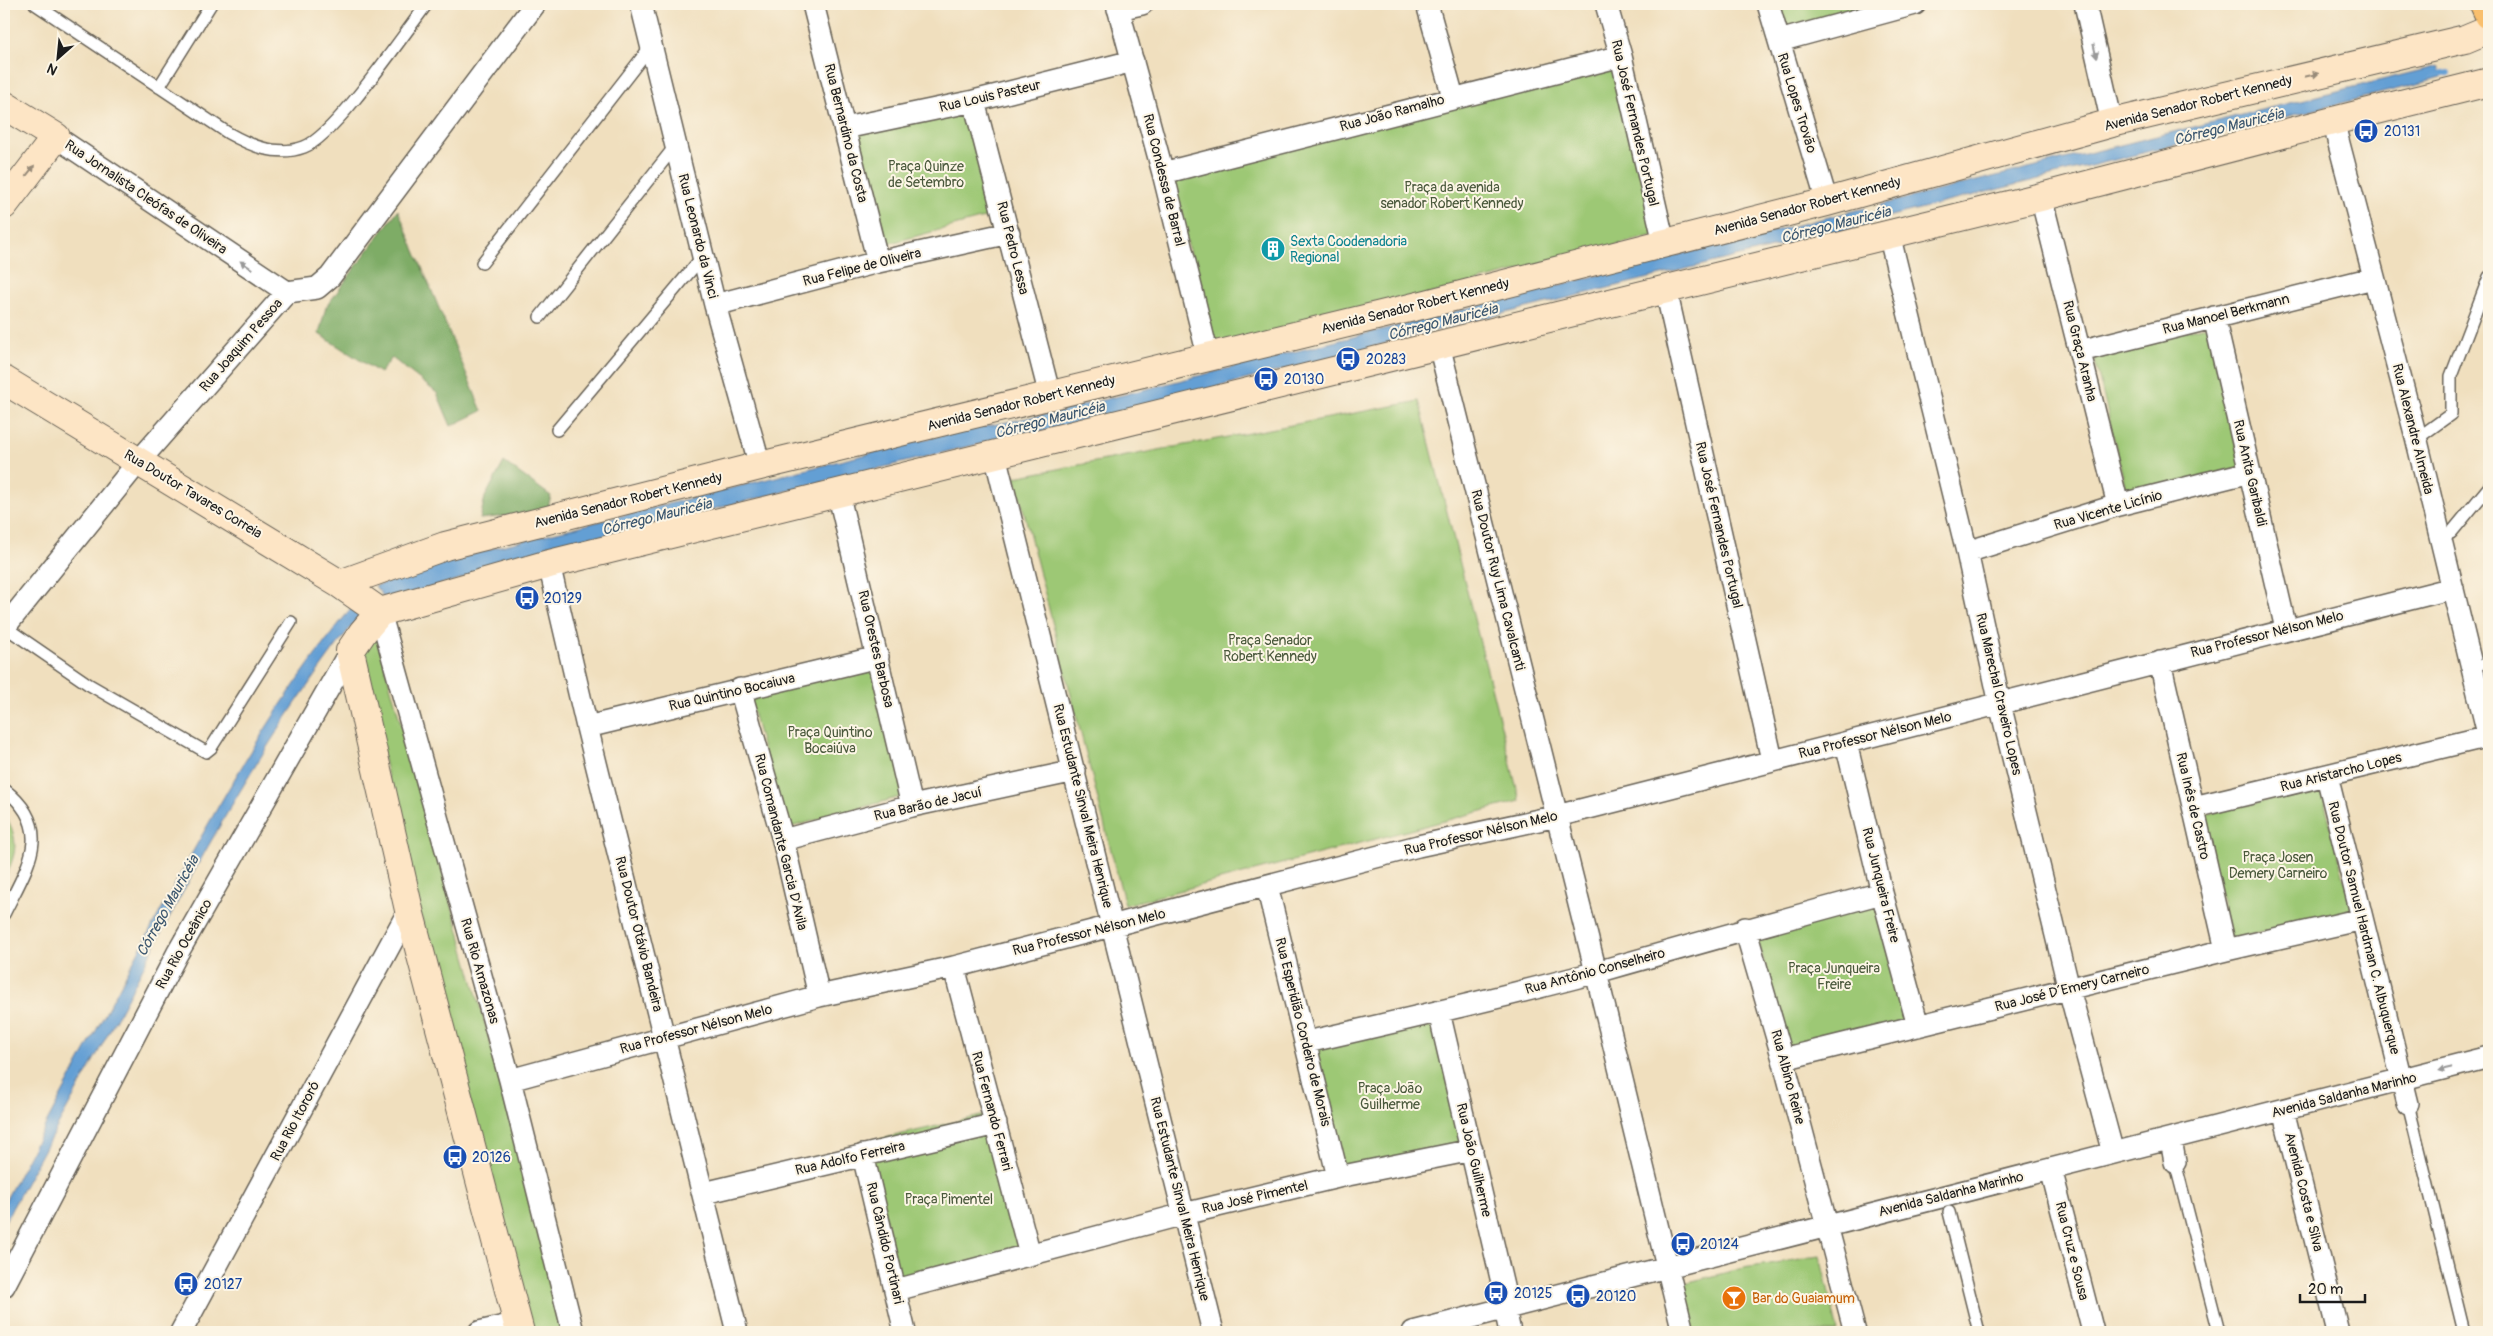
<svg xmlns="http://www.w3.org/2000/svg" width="2493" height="1336" font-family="Pangolin,sans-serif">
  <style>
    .green { fill: #9dc875; stroke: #5c7248 }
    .forest { fill: #7eac66; stroke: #4d6441 }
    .water { fill: #639fd4; stroke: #405e78 }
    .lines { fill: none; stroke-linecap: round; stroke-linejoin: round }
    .stream { stroke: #639fd4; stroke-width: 6 }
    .lane-casing { stroke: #666055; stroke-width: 14 }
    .street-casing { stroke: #666055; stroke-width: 24 }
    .secondary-casing { stroke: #666055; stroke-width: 30 }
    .primary-casing { stroke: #666055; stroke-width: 30 }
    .lane { stroke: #fff; stroke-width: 11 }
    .street { stroke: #fff; stroke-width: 21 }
    .secondary { stroke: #fde5c5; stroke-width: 28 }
    .primary { stroke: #f9bf6d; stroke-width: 28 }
    .oneway { fill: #999 }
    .oneway2 { fill: #988b79 }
    .labels { text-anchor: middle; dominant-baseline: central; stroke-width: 4; stroke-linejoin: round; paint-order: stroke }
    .street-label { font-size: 14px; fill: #1c1c1c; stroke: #fcf5e5 }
    .transit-label { font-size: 14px; fill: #164399; stroke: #fcf5e5; text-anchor: start }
    .park-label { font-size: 14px; fill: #49583b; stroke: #fcf5e5 }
    .culture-label { font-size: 14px; fill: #0d838f; stroke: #fcf5e5; text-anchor: start }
    .food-label { font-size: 14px; fill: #c56008; stroke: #fcf5e5; text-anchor: start }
    .water-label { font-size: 15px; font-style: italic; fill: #3c576f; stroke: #fcf5e5 }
  </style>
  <rect width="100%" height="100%" fill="#fcf5e5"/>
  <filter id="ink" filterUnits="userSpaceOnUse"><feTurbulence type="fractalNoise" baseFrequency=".02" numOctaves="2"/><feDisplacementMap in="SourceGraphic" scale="10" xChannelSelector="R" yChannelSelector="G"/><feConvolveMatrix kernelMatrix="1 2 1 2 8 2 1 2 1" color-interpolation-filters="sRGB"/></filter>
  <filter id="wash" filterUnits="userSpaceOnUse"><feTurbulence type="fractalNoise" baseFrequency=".0096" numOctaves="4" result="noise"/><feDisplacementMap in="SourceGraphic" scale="20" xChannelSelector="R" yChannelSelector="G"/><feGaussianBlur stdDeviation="1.12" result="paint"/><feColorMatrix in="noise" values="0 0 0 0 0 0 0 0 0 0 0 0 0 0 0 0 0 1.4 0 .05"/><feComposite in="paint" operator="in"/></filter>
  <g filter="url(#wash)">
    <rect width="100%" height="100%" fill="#f0dfbe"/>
    <path class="green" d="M1769,4H1882L1777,35Z
      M1618,61L1655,235L1215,350L1170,176Z
      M966,106L991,216L887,244L857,130Z
      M2207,326L2241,467L2127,494L2093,352Z
      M1419,401L1520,801L1125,905L1015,477Z
      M375,631L502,1085L564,1332H531L417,901L360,657Z
      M879,656L911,794L784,829L747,689Z
      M2321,788L2353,913L2230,939L2203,814Z
      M4,813C20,841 17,852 4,880Z
      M1880,902L1911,1020L1788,1050L1756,933Z
      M1436,1024L1465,1143L1342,1173L1313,1045Z
      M994,1113L1031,1249L900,1282L868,1142Z
      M1820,1256L1838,1332H1694L1681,1284L1744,1268Z"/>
    <path class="forest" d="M398,210L482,411L451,426L437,393L392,358L380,373L319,334L326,307Z
      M504,462L551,496L547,511L480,519L485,497Z"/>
    <path class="water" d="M2438,66L2442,78L1883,218L1880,205Z
      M1865,208L1870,224L1469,322L1050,430L966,447L649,525L386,600L375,586L493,548L947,434L1047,414Z
      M353,606L362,613C269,729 199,859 131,991C90,1069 46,1146 4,1223V1203C51,1114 99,1025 147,936C208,822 271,707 353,606Z"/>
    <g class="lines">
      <path class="stream" d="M2433,76L2449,73
        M1861,218L1890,211"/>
    </g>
  </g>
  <g filter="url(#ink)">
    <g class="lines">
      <defs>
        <path id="lane" d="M35,4L228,133C251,146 277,157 304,147C335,136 403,35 427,4
          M159,87L211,4
          M482,263L651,46
          M540,317L676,145
          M557,430L703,256
          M2422,435L2451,414V376L2489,277
          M2451,533L2489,487
          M5,627L88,684L206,752L211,748L291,622
          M2485,663L2489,661
          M4,789C56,829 27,867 4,914
          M2408,1104L2464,1332
          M2175,1162L2219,1332
          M1949,1212L1979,1332"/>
        <path id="street" d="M641,4L715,305L760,466
          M813,4L878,262
          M1117,4L1163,173L1208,356
          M1427,4L1453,97
          M1606,4L1621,56L1664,243
          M1768,4L1827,202
          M2085,4L2112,123
          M1118,9L1142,4
          M1779,41L1915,4
          M974,101L1050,396
          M2333,121L2416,437L2489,738
          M845,128L974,101L1133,61
          M56,137L287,292
          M1163,173L1621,56
          M2041,197L2118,505
          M1889,234L1967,552L2000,704L2069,989L2113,1153
          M1666,290L1772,760
          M715,305L878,262L1009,233
          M2214,317L2286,629
          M1439,345L1596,972L1683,1332
          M2080,351L2373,278
          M995,455L1213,1332
          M838,492L912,806
          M1967,552L2118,505L2250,472
          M549,564L587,727L737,1332
          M380,612L510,1080L573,1332
          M4,628L139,461L287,292L317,288L330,277L535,4
          M2160,662L2226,950
          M740,689L783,840L819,996
          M587,727L878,657
          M1846,743L1882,893L1918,1026
          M2327,776L2408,1104
          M2194,807L2489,736
          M783,840L912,806L1075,771
          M1267,886L1338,1177
          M1745,928L1783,1059L1855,1332
          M954,967L1030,1255
          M1439,1012L1508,1308
          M1307,1042C1404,1020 1501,998 1597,972C1692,945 1787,918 1882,893
          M1783,1059L2226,950L2362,919
          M510,1080L819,996L954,967L1418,846L1557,816L2453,588
          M2283,1110L2338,1332
          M2171,1140L2175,1162
          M863,1155L905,1332
          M2051,1169L2093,1332
          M704,1193L996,1124
          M4,1286L177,954L350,651
          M896,1290L1184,1214L1338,1177L1472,1150
          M1505,1309L1510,1332
          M181,1332L409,910
          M479,1332L518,1323
          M1413,1332L2489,1057"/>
        <path id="secondary" d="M4,105L56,137L4,205
          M4,380L340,584L380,612
          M340,584L445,546L760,466L1422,305L1827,202L2112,123L2465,39L2489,29
          M380,612L549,564L2041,197L2333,121L2489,82
          M380,612L363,632L350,651L409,910L520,1332"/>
        <path id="primary" d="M2484,4L2489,15"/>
      </defs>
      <use href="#lane" class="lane-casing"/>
      <use href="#street" class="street-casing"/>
      <use href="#secondary" class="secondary-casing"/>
      <use href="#primary" class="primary-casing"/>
      <use href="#lane" class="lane"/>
      <use href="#street" class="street"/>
      <use href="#secondary" class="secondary"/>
      <use href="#primary" class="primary"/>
    </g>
    <defs><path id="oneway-solid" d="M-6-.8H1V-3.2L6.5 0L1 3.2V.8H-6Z" transform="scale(1.25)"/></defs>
    <g class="oneway">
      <use href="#oneway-solid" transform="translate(2095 51) rotate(77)"/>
      <use href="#oneway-solid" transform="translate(246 265) rotate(-146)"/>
      <use href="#oneway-solid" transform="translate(2445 1069) rotate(166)"/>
    </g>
    <g class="oneway2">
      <use href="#oneway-solid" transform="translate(2312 75) rotate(-13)"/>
      <use href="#oneway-solid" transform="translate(30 171) rotate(-52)"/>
    </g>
  </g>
  <defs>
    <symbol id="bus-disc" viewBox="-11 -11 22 22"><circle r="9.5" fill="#1a4fb4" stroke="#fcf5e5"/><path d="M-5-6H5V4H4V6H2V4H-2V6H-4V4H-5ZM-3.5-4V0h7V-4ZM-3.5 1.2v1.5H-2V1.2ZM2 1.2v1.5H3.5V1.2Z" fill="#fff"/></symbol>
    <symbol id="building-disc" viewBox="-11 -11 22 22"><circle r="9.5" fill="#0f9aa8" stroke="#fcf5e5"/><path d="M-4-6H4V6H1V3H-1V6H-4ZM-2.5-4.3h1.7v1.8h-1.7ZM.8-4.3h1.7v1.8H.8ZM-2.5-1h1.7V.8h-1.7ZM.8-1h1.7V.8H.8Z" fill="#fff"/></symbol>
    <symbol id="bar-disc" viewBox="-11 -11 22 22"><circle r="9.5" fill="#e8710a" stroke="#fcf5e5"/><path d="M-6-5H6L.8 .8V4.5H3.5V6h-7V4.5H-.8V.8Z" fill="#fff"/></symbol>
  </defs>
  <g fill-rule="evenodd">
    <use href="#bus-disc" x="2352" y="117" width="28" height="28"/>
    <use href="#building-disc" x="1259" y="235" width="28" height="28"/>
    <use href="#bus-disc" x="1334" y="345" width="28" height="28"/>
    <use href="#bus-disc" x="1252" y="365" width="28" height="28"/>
    <use href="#bus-disc" x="513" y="584" width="28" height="28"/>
    <use href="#bus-disc" x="441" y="1143" width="28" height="28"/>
    <use href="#bus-disc" x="1669" y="1230" width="28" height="28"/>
    <use href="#bus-disc" x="172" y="1270" width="28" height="28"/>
    <use href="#bus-disc" x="1482" y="1279" width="28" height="28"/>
    <use href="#bus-disc" x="1564" y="1282" width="28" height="28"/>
    <use href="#bar-disc" x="1720" y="1284" width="28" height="28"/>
  </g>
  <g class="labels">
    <g class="street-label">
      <text transform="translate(990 96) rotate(-13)">Rua Louis Pasteur</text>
      <text transform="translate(1797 103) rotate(73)">Rua Lopes Trovão</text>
      <text transform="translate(2198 103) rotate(-14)">Avenida Senador Robert Kennedy</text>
      <text transform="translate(1392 113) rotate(-15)">Rua João Ramalho</text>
      <text transform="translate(1635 123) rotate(77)">Rua José Fernandes Portugal</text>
      <text transform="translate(846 133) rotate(76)">Rua Bernardino da Costa</text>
      <text transform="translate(1164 180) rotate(76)">Rua Condessa de Barral</text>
      <text transform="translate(146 197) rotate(34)">Rua Jornalista Cleófas de Oliveira</text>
      <text transform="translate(1807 206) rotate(-15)">Avenida Senador Robert Kennedy</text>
      <text transform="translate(698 236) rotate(76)">Rua Leonardo da Vinci</text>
      <text transform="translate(1013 248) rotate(76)">Rua Pedro Lessa</text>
      <text transform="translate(862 267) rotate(-14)">Rua Felipe de Oliveira</text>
      <text transform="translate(1415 306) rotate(-14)">Avenida Senador Robert Kennedy</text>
      <text transform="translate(2226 314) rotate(-14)">Rua Manoel Berkmann</text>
      <text transform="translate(241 345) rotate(-49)">Rua Joaquim Pessoa</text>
      <text transform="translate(2080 351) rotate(76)">Rua Graça Aranha</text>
      <text transform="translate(1021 403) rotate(-14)">Avenida Senador Robert Kennedy</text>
      <text transform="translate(2413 429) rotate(76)">Rua Alexandre Almeida</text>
      <text transform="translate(2250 473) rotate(77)">Rua Anita Garibaldi</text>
      <text transform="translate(193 494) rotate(31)">Rua Doutor Tavares Correia</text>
      <text transform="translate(628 500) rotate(-14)">Avenida Senador Robert Kennedy</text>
      <text transform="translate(2108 510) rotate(-16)">Rua Vicente Licínio</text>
      <text transform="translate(1719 525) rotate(77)">Rua José Fernandes Portugal</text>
      <text transform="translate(1498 580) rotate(76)">Rua Doutor Ruy Lima Cavalcanti</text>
      <text transform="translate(2267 634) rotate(-14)">Rua Professor Nélson Melo</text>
      <text transform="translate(876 649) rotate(77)">Rua Orestes Barbosa</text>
      <text transform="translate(732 692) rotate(-13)">Rua Quintino Bocaiuva</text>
      <text transform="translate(1999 694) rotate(77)">Rua Marechal Craveiro Lopes</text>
      <text transform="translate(1875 735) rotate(-14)">Rua Professor Nélson Melo</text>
      <text transform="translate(2341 772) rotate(-14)">Rua Aristarcho Lopes</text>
      <text transform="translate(928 804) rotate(-13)">Rua Barão de Jacuí</text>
      <text transform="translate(1083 806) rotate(76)">Rua Estudante Sinval Meira Henrique</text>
      <text transform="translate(2193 806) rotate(77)">Rua Inês de Castro</text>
      <text transform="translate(1481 833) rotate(-13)">Rua Professor Nélson Melo</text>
      <text transform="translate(781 842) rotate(76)">Rua Comandante Garcia D'Avila</text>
      <text transform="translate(1881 885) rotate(76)">Rua Junqueira Freire</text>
      <text transform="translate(2364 928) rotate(76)">Rua Doutor Samuel Hardman C. Albuquerque</text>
      <text transform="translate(1089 932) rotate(-14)">Rua Professor Nélson Melo</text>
      <text transform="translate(639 934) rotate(76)">Rua Doutor Otávio Bandeira</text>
      <text transform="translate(184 944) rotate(-61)">Rua Rio Oceânico</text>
      <text transform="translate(480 971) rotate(74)">Rua Rio Amazonas</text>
      <text transform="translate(1595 971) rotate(-15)">Rua Antônio Conselheiro</text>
      <text transform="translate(2072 988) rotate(-14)">Rua José D´Emery Carneiro</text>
      <text transform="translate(696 1029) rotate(-15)">Rua Professor Nélson Melo</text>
      <text transform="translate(1303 1032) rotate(76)">Rua Esperidião Cordeiro de Morais</text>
      <text transform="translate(1788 1077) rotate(75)">Rua Albino Reine</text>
      <text transform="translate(2344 1095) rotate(-14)">Avenida Saldanha Marinho</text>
      <text transform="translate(992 1111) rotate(75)">Rua Fernando Ferrari</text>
      <text transform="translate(295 1121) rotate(-62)">Rua Rio Itororó</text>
      <text transform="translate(850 1158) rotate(-13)">Rua Adolfo Ferreira</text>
      <text transform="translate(1474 1160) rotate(77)">Rua João Guilherme</text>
      <text transform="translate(2304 1192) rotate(76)">Avenida Costa e Silva</text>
      <text transform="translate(1951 1194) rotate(-14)">Avenida Saldanha Marinho</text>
      <text transform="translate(1255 1197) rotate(-13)">Rua José Pimentel</text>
      <text transform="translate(1180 1199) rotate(76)">Rua Estudante Sinval Meira Henrique</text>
      <text transform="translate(885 1243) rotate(77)">Rua Cândido Portinari</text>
      <text transform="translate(2072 1251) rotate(76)">Rua Cruz e Sousa</text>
    </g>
    <g class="transit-label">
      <text x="2384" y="131">20131</text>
      <text x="1366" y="359">20283</text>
      <text x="1284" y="379">20130</text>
      <text x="544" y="598">20129</text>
      <text x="472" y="1157">20126</text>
      <text x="1700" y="1244">20124</text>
      <text x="204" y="1284">20127</text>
      <text x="1514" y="1293">20125</text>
      <text x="1596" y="1296">20120</text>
    </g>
    <g class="park-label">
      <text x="926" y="166">Praça Quinze<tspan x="926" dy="16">de Setembro</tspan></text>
      <text x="1452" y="187">Praça da avenida<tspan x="1452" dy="16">senador Robert Kennedy</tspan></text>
      <text x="1270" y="640">Praça Senador<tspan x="1270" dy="16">Robert Kennedy</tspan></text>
      <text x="830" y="732">Praça Quintino<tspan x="830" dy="16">Bocaiúva</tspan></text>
      <text x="2278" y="857">Praça Josen<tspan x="2278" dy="16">Demery Carneiro</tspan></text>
      <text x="1834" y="968">Praça Junqueira<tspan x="1834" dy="16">Freire</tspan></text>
      <text x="1390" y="1088">Praça João<tspan x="1390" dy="16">Guilherme</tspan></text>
      <text x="949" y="1199">Praça Pimentel</text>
    </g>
    <g class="culture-label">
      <text x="1290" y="241">Sexta Coodenadoria<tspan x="1290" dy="16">Regional</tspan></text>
    </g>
    <g class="food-label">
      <text x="1752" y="1298">Bar do Guaiamum</text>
    </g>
    <g class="water-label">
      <text transform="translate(2229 127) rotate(-14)">Córrego Mauricéia</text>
      <text transform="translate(1836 225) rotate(-14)">Córrego Mauricéia</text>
      <text transform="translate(1443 322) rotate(-14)">Córrego Mauricéia</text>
      <text transform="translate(1050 420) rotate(-14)">Córrego Mauricéia</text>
      <text transform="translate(657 517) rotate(-14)">Córrego Mauricéia</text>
      <text transform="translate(168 906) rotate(-61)">Córrego Mauricéia</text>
    </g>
  </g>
  <rect width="2493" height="1336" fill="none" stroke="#fcf5e5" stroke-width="20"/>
  <g transform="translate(58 58) rotate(207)" stroke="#fcf5e5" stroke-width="4" paint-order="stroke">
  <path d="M0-4L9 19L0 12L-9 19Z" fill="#1c1c1c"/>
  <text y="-8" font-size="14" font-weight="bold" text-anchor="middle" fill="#1c1c1c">N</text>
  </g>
  <path d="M2300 1294v8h65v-8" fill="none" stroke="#1c1c1c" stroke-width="2.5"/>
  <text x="2308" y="1294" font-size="15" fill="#1c1c1c" stroke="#fcf5e5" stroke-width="4" paint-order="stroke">20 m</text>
</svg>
